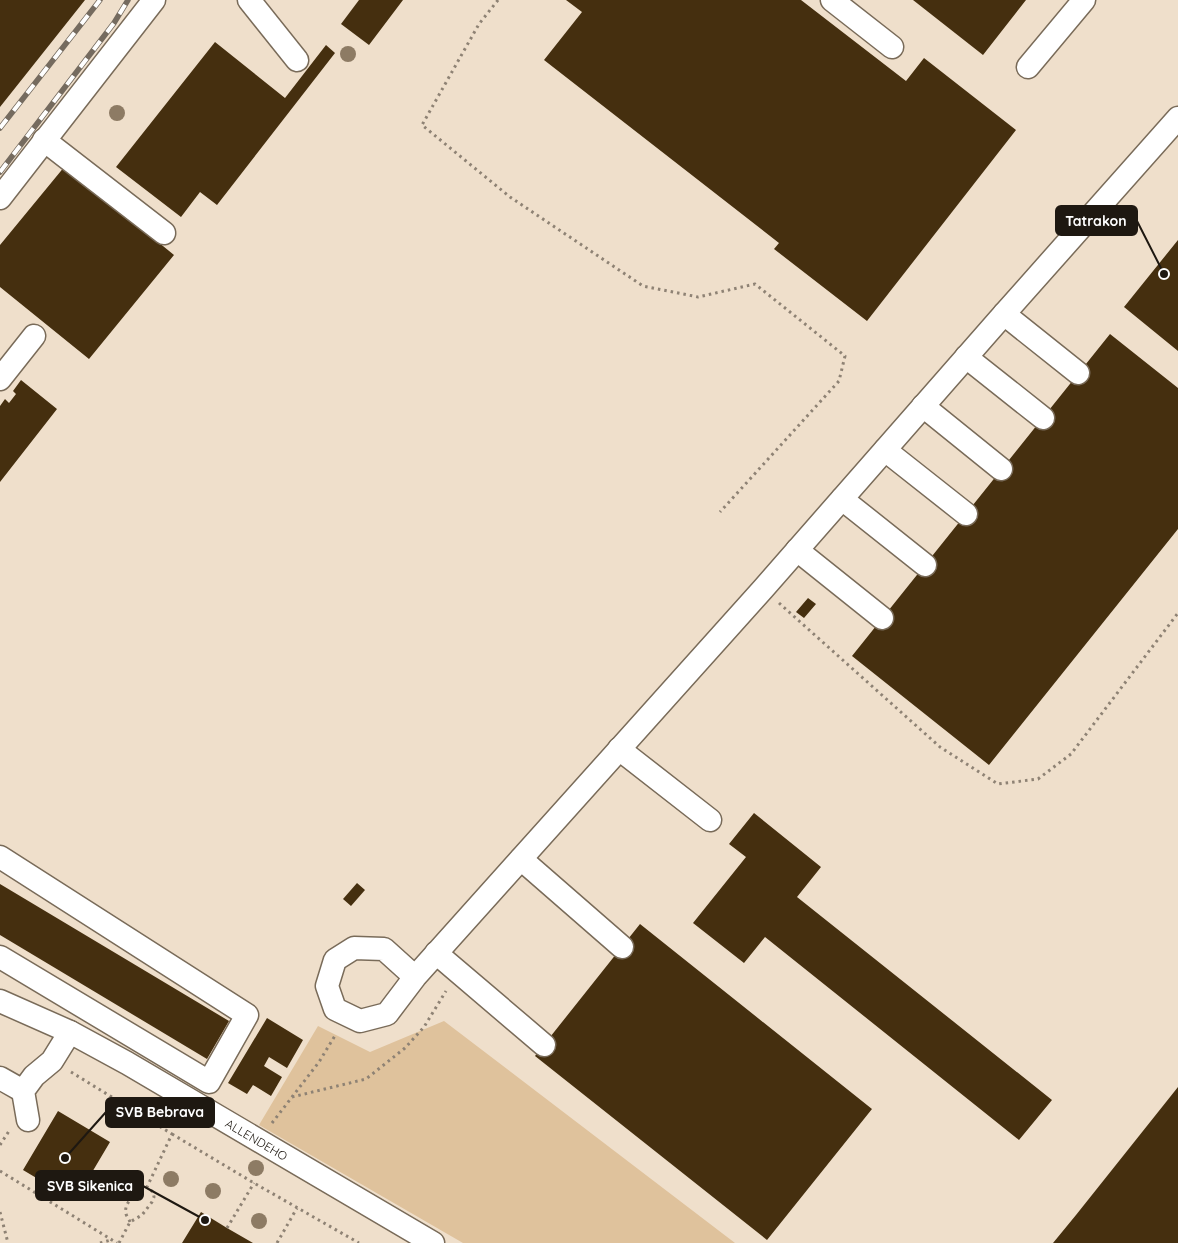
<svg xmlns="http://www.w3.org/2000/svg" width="1178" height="1243" font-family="Quicksand,sans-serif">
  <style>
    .green { fill: #dfc29c }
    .building { fill: #452f0f }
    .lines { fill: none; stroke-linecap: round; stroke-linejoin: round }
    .minor-casing { stroke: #796b59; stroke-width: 25 }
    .path { stroke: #8e8274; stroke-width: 3; stroke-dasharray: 2.5 4; stroke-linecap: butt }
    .minor { stroke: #fff; stroke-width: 22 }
    .rail-casing { stroke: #756b5f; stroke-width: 5.5 }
    .rail { stroke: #fff; stroke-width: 4; stroke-dasharray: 11; stroke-linecap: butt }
    .tree { fill: #8d7b64 }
    .labels { text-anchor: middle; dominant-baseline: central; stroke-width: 5; stroke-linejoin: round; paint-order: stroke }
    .street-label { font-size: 12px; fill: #1e1811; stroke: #fff }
    .leader { fill: none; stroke: #1e1811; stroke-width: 2 }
    .callout-dot { fill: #1e1811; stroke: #fff; stroke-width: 2 }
    .callout { fill: #1e1811; stroke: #1e1811; stroke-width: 2 }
    .callout-label { font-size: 14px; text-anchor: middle; font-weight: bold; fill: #fff }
  </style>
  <rect width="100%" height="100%" fill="#efdfcb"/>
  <path class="green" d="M444,1021L735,1243H463L259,1125L318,1026L370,1052Z"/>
  <path class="building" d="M0,0H85L0,107Z
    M359,0H403L369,45L341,24Z
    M566,0H801L906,81L924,58L1016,130L867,321L774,249L779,243L544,60L582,12Z
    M913,0H1026L983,55Z
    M215,42L285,98L326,45L335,53L217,205L200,192L181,217L116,167Z
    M65,166L174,255L89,359L0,287V245Z
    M1178,240V351L1124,307Z
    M1110,334L1178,388V529L989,765L852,656Z
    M21,380L57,409L0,482V406L5,399L9,403L16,394L13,391Z
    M808,598L816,604L804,618L796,612Z
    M754,813L821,867L797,897L1052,1100L1019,1140L765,937L744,963L693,923L746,857L729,844Z
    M357,883L365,890L351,906L343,899Z
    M0,884L229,1021L207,1059L0,935Z
    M640,924L872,1109L767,1240L535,1056Z
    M267,1018L303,1040L287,1068L269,1057L264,1066L282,1077L271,1096L253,1085L247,1094L228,1083Z
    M1178,1087V1243H1053L1076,1215Z
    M58,1111L110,1142L75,1201L23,1170Z
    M201,1212L227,1228L253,1243H182Z"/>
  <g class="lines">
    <defs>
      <g id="minor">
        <path d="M249,0L297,60"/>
        <path d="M832,0L892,47"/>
        <path d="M1028,67L1084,0"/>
        <path d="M44,140L164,233"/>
        <path d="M0,198L154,0"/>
        <path d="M1004,314L1078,373"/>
        <path d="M966,357L1043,418"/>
        <path d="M0,379L34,336"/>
        <path d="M923,406L1001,469"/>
        <path d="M885,450L966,514"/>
        <path d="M842,499L925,565"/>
        <path d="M797,550L882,618"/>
        <path d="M619,749L710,820"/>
        <path d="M0,857L247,1015L209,1082L0,957"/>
        <path d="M521,859L622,947"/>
        <path d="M436,953L544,1045"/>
        <path d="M415,977L384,949L354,948L335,960L327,986L335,1009L360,1021L387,1014L415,977L763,589L1004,314L1178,118"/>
        <path id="s1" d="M0,1001L70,1032L127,1063L433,1243"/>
        <path d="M0,1078L23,1091"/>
        <path d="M28,1120L23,1091L34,1076L52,1061L70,1032"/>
      </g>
    </defs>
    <use href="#minor" class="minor-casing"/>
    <path class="path" d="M498,0L479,24L422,125L510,197L643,286L698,297L755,284L845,356L839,381L720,512
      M779,603L940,747L998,784L1038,779L1071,754L1178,613
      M71,1072L172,1134L147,1187L153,1192L154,1197L152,1202L142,1215L130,1222L119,1243
      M292,1097L366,1079L405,1048L424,1027L446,991
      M272,1123L319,1062L336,1034
      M172,1134L254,1183L359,1243
      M0,1145L9,1131
      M0,1171L117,1243
      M0,1212L8,1243
      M130,1222C129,1219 127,1217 126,1214C123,1202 138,1191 147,1187
      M227,1228L254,1183
      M100,1243L111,1240
      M277,1243L297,1208"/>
    <use href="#minor" class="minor"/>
    <defs>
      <path id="rail" d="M0,128L100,0
        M0,172L114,23L128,0"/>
    </defs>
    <use href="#rail" class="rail-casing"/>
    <use href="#rail" class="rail"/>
  </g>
  <g class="tree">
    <circle cx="348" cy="54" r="8"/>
    <circle cx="117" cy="113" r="8"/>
    <circle cx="256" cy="1168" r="8"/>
    <circle cx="171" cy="1179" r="8"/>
    <circle cx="213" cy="1191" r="8"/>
    <circle cx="259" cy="1221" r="8"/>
  </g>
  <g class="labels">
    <g class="street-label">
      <text stroke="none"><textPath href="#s1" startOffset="292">ALLENDEHO</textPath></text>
    </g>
  </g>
  <path class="leader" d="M1164 274L1137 221M65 1158L106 1112M205 1220L143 1186"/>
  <g class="callout-dot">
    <circle cx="1164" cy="274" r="5"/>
    <circle cx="65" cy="1158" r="5"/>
    <circle cx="205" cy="1220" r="5"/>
  </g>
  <g class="callout">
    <rect x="1056" y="206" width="81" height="29" rx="5"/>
    <rect x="106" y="1098" width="108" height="29" rx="5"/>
    <rect x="36" y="1171" width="107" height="29" rx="5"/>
  </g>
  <g class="callout-label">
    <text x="1096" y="226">Tatrakon</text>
    <text x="160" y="1117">SVB Bebrava</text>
    <text x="90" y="1191">SVB Sikenica</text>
  </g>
</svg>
